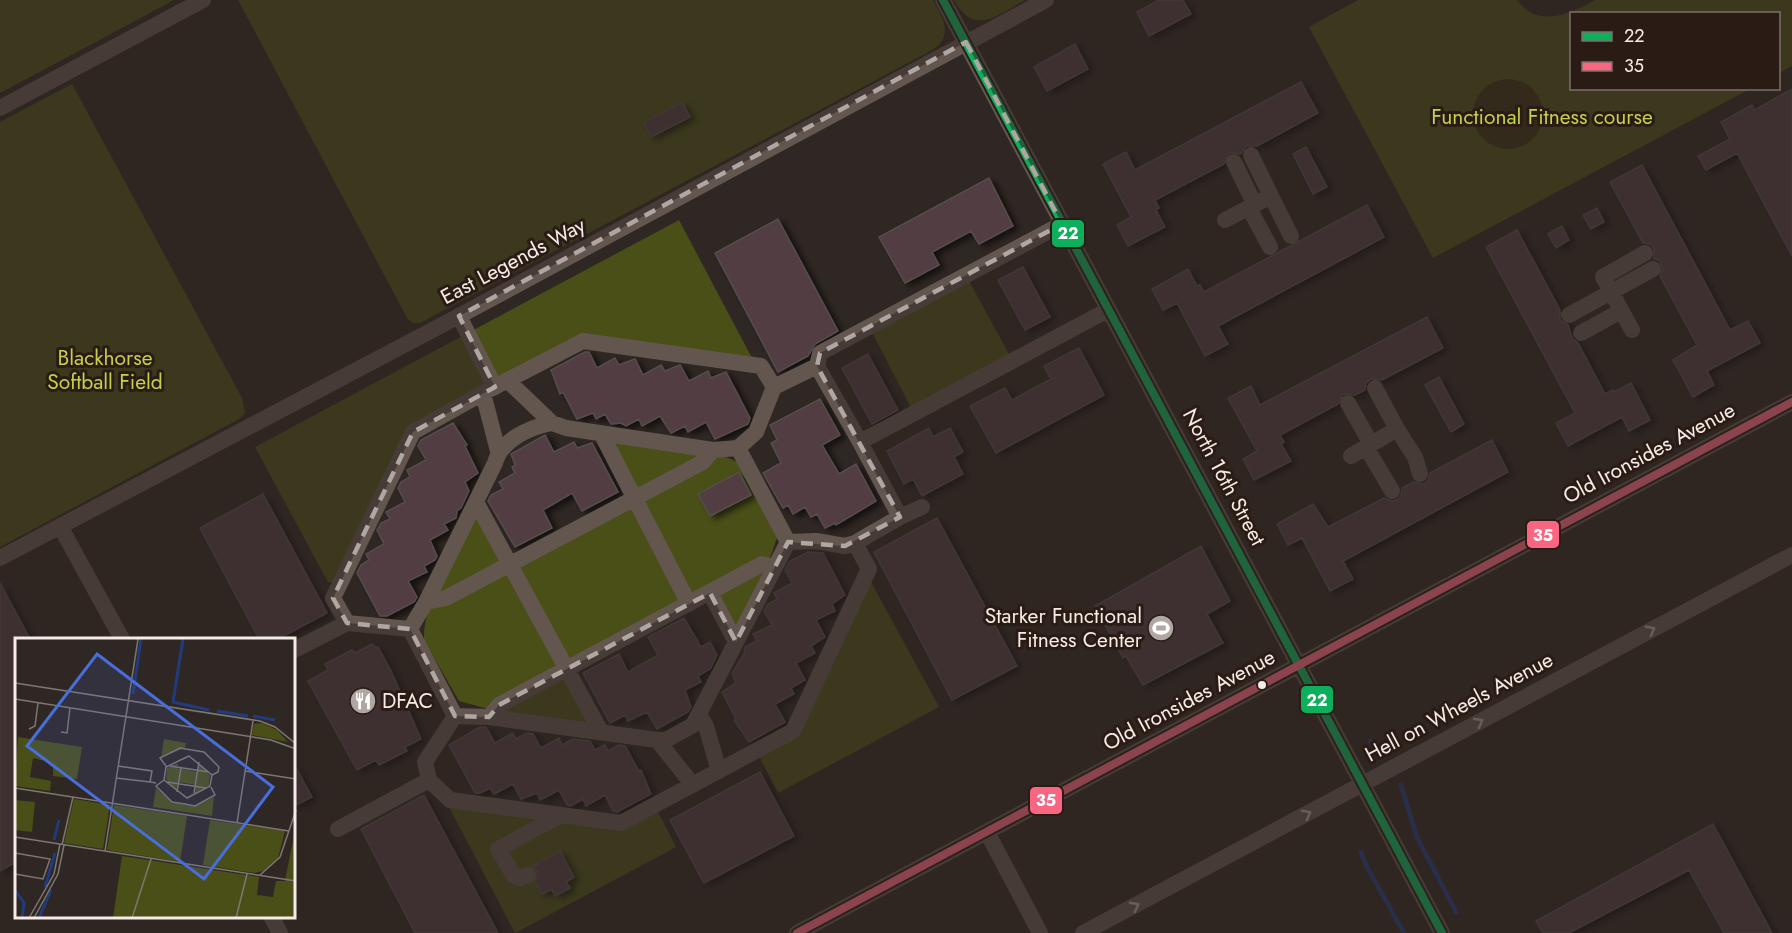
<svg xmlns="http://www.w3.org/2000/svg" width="1792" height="933" font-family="Jost,sans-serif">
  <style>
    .green { fill: #4a4f17 }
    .sand { fill: #383013 }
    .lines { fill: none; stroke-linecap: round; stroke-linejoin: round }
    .stream { stroke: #213b7d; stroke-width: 4.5 }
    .building { fill: #513c42; stroke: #554e4d; stroke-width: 1.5; filter: url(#shadow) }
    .minor { stroke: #62564f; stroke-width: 16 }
    .bus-1-casing { stroke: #2a1c15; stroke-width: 12 }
    .bus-2-casing { stroke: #2a1c15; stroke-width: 12 }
    .bus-1 { stroke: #0daf5c; stroke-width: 8 }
    .bus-2 { stroke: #fa6682; stroke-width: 8 }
    .oneway { stroke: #aca19b }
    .marked { fill: none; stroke: #b0a7a2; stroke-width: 4.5; stroke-dasharray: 12 8; stroke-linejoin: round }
    .bus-dot { fill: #f6ece7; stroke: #2a1c15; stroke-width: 2 }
    .labels { text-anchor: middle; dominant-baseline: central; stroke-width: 6; stroke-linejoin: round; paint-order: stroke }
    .park-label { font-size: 21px; fill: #c2d24b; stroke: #2a1c15 }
    .street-label { font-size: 21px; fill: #f6ece7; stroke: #2a1c15 }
    .poi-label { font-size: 21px; fill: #f6ece7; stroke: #2a1c15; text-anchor: end }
    .inset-river { fill: none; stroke: #213b7d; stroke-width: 3 }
    .inset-road { fill: none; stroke: #7f7671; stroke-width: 1.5 }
    .view { fill: #486edb; fill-opacity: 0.15; stroke: #486edb; stroke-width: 3 }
    .inset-edge { fill: none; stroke: #f6ece7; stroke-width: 3 }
    .line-badge { stroke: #2a1c15; stroke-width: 2 }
    .badge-label { font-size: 16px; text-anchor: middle; font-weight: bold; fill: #fff }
  </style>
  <defs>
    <filter id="shadow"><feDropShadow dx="5" dy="3" stdDeviation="3" flood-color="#0009"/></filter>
  </defs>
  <rect width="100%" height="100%" fill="#2f2723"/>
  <path class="green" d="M0,0H174L0,93Z
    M238,0H933C942,17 954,34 934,49L420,323H413L407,318Z
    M954,0H1025C997,15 974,37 954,0Z
    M1358,0H1517C1538,29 1570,14 1595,0H1792V66L1779,73L1778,14H1572V88L1750,89L1433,258L1309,27Z
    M72,84L242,398L245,413L239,419L0,547V122Z
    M679,220L752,358L578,336L411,425L333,582H328L255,447Z
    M969,281L1010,356L911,408L872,332Z
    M609,441C639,445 721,447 741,465L777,538L765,572L738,628L711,586L561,665L590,724L503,713L459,701L424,640C422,603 458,548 475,514L508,569L640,499Z
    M871,582L939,707L778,793L759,756L794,736Z
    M449,807L624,828L658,812L676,847L515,933Z"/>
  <path class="sand" d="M1473 114a35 35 0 1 1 70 0a35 35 0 1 1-70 0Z"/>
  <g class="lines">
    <path class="stream" d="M1370,741L1384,754
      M1401,785L1417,837L1456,912
      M1361,852L1366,865L1404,933"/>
  </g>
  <path class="building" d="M1159,0H1183L1191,14L1149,36L1137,12Z
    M1075,44L1088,69L1047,91L1034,67Z
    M1301,82L1318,113L1257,146H1246L1241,154L1229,153L1224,164L1155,200L1159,208L1156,210L1165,227L1128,246L1117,225L1131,217L1103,164L1126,152L1135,170Z
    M1792,89V256L1737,153L1706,170L1698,156L1730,139L1721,122L1752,105L1755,110Z
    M682,102L690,117L651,137L644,123Z
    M1306,147L1327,187L1313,194L1293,154Z
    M1642,165L1730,330L1748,321L1760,343L1707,371L1714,385L1693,397L1673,360L1697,345L1660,276L1663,269L1659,260L1654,259V248L1650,244L1643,243L1610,182Z
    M989,178L1013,226L979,244L971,231L932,252L939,265L905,283L879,237Z
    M1367,205L1384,237L1218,326L1228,344L1205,356L1177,303L1163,310L1152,289L1188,269L1197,286L1200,285L1204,292Z
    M1597,208L1604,222L1591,229L1583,215Z
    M778,219L838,331L815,344L808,356L778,372L715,253Z
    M1562,226L1569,240L1556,248L1548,234Z
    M1517,230L1560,310V320L1568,325L1572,338L1578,343L1605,394L1613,390L1614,392L1631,383L1650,420L1629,431L1622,417L1568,446L1556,423L1575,413L1486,247Z
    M1023,267L1050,317L1025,330L998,280Z
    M1427,317L1443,348L1382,380L1371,379L1366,383L1365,390L1355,395L1343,394L1338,404L1280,435L1284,442L1281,444L1291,461L1254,480L1243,459L1257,451L1228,398L1251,386L1260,405Z
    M1079,348L1104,395L996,453L970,406L1005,388L1012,400L1051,379L1044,366Z
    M585,352H589L597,368L615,358L619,365L635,359L643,375L661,365L665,371L680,365L689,381L708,371L711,378L726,372L750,418L748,424L715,439L706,422L688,432L685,426L671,433L660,416L642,426L639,419L626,426L621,423L611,424L605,414L596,419L593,413L577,419L563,392L560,394L551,370Z
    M868,354L898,410L872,424L842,368Z
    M1439,377L1464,424L1451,432L1425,385Z
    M820,399L840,435L822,445L839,474L856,464L876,501L836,525L835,523L825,528L817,514L811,517L805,507L793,514L788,505L783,508L763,473L781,463L771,443L777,440L770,425Z
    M453,423L467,445L465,446L478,473L465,482L469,491L461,508L457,511L456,518L444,524L448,530L430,540L437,556L435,560L424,566L427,572L408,581L417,597L414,602L387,616H380L357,573L361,565L369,560L366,554L384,544L377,530L381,523L390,519L386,512L405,502L398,488L401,482L410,477L407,470L426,460L418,446L421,440Z
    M929,428L933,437L950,428L963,452L954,457L963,474L922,496L913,479L904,484L887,451Z
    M545,435L554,452L574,442L577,448L592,443L618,492L582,511L572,493L543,510L552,528L515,547L488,501L491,495L503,489L499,482L515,473L512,467L515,465L511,454Z
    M1492,440L1508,472L1343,561L1353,579L1330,591L1302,538L1288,545L1277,524L1313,504L1328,527L1384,498L1392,501L1397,500L1401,496L1402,488L1413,482L1424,484L1428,481L1430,473Z
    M739,472L751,495L710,516L698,494Z
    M263,494L327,613L278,639H259L200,528Z
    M937,518L1017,666L952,700L874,552Z
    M1201,546L1230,601L1207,614L1223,643L1143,685L1126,656L1123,658L1095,606Z
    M808,552L823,553L845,595L832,604L835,611L816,620L825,637L811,646L815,653L796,663L805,680L791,688L794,694L775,704L785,722L749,742L734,720L736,719L722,692L736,683L732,673L744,654L745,647L757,641L753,634L772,625L764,611L768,604L777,599L774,593L792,583L785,570L790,561Z
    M0,583L30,639H16V862L0,871Z
    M684,618L701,647L710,642L717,655L710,669L698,676L701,682L685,690L691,707L688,712L657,729L647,712L628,721L625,715L610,723L583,673L619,654L628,672L658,655L648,637Z
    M372,644L376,648L378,647L391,671L421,739L405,747L407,751L379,765L376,760L357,770L308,681L328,670L325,664L352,650L355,653Z
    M480,727H486L495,743L513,733L516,739L527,733L533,734L541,748L559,738L562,745L573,739L590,741L595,750L605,745L608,751L619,745L625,746L639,771L641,770L651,794L617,812L613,811L605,795L586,806L583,799L571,806L567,805L559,790L540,800L537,793L521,799L513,784L494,794L490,788L480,793H475L449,745Z
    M294,764L312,797L294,806Z
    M760,772L794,836L704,883L670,820Z
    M424,795L498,933H415L361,829Z
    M1713,824L1772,933H1724L1689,870L1569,933H1543L1536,921Z
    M560,851L574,877L566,882L570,888L555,896L552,889L542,894L535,882L538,872L533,866Z"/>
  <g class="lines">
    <path class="minor" d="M943,0L1442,933
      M0,108L203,0
      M1251,155L1271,196
      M1234,162L1255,205
      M1249,208L1270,247
      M1225,220L1271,196L1291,236
      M1569,315L1653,269
      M459,316L495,387
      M1632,330L1603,277L1645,253
      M1581,333L1621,311
      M817,366L820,353L1062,224
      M507,380L552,423
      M774,387L817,366L860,442L1108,310
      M483,393L498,451
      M1348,403L1371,444
      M552,423L566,428L713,450L738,448L788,542L693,725L666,740H657L489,717L455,716L410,629L426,602L495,463C501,440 530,427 552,423Z
      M1397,429L1415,457L1420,474
      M601,433L689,604
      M1366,447L1392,491
      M1351,456L1397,429L1375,388
      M476,502L601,732
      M900,517L922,507
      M60,526L122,639
      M855,543L900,517L860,442
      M0,558L459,316L1046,0
      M710,593L736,642
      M426,602L446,598L703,462L713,450
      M410,629L347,623L333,598L413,432L483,393L583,341L761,366L774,387L756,432L738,448
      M294,650L347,623
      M699,715L706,726L719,771
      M455,716L425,762L429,780L450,800L621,823L793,731L869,569L855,543L845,546L816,541L788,542
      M489,717L499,705L762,564L774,567
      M657,740L693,785
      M338,829L429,780
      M987,832L1040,933
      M528,875L520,878L514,876L498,849L561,815
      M271,916L280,933
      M797,933L1792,402
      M1083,933L1792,555"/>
    <defs>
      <path id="bus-1" d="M943,0L1442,933"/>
      <path id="bus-2" d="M797,933L1792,402"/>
    </defs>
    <use href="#bus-1" class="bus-1-casing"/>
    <use href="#bus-2" class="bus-2-casing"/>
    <use href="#bus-1" class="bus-1"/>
    <use href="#bus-2" class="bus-2"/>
  </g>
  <defs><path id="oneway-chevron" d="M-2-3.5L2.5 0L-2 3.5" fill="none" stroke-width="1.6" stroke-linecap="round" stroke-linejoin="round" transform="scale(1.5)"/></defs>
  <g class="oneway">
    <use href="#oneway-chevron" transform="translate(1651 630) rotate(-28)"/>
    <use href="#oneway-chevron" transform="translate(1479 722) rotate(-28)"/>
    <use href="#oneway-chevron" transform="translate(1307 814) rotate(-28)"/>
    <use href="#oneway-chevron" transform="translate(1135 906) rotate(-28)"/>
  </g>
  <path d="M0 0H1792V933H0ZM966,42L1062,224L820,353L817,366L900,517L845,546L788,542L736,642L710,593L499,705L489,717L455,716L410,629L347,623L333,598L413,432L495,387L459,316Z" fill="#2f2723" fill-opacity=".55" fill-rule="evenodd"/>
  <path class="marked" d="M966,42L1062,224L820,353L817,366L900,517L845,546L788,542L736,642L710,593L499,705L489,717L455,716L410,629L347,623L333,598L413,432L495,387L459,316Z"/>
  <defs>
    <symbol id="stadium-disc" viewBox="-11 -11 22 22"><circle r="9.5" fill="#b0a7a2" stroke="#2a1c15"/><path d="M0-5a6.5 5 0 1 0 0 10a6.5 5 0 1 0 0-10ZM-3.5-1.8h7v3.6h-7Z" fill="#fff"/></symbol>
    <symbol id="restaurant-disc" viewBox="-11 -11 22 22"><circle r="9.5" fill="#b0a7a2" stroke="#2a1c15"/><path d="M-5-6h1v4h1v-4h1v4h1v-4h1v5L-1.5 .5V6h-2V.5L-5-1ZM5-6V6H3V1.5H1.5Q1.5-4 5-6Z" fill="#fff"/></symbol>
  </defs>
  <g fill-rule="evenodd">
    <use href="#stadium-disc" x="1146" y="613" width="30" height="30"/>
    <use href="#restaurant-disc" x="348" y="686" width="30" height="30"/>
  </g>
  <circle class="bus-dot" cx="1262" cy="685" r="5"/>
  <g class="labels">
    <g class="park-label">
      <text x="1542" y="117">Functional Fitness course</text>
      <text x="105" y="358">Blackhorse<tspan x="105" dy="24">Softball Field</tspan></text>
    </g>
    <g class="street-label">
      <text transform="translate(513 261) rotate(-28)">East Legends Way</text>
      <text transform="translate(1649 453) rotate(-28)">Old Ironsides Avenue</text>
      <text transform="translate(1224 477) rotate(62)">North 16th Street</text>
      <text transform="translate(1189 700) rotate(-28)">Old Ironsides Avenue</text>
      <text transform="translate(1459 707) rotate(-28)">Hell on Wheels Avenue</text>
    </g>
    <g class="poi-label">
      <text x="1142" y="616">Starker Functional<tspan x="1142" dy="24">Fitness Center</tspan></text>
      <text x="382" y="701" text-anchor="start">DFAC</text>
    </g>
  </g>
  <g transform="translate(15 638)">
    <rect width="280" height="280" fill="#2f2723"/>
    <path d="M247,85L262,92L273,104L237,97L239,86ZM3,99L67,109L62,141L38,138V125L18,120L15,139L36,143L35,153L0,148ZM149,101L171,105L170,110L146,119ZM163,125L162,130L183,134L184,126L195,137L194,147L180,155L181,147L163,144L161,152L151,141L152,130ZM141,150L157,165L180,168L199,159L197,178L138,169ZM59,161L95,167L88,211L49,205ZM0,162L20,164L17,194L0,192ZM99,167L172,178L165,224L92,212ZM195,182L270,193L263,220L248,233L239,235L188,227ZM280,192V280H98L107,218L244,239L242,257L258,259L261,243H270Z" fill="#4a4f17"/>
    <path class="inset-river" d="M168,1L158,64L194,72M118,56L126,1M202,73L233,78M238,78L260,82M39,202L44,182M30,249L40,215M0,252L9,265L7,280M24,280L36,252"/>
    <path class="inset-road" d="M0,45L245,83L260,89L281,106M0,61L256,102L281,111M14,91L20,88L23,65M46,94L52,95L55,70M174,118L197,137L195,148L172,160L149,142L151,129ZM103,128L137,133L135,144L141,145M151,128L145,120L165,110L189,114L204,129L203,134L197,137M155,128L194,134M230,133L281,141M101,140L135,144M149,142L141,148L157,164L170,166L180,168L200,157L196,149M152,144L191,150M0,150L274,193M162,154L166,130M179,155L184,124M222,185L238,83M0,199L281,243M47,207L58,159M90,213L123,1M0,215L35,221L28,241L0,236M245,237L265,219L281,172M14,280L39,236L45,206M19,280L43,236L49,207M117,280L136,221M221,280L232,236"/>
    <path class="view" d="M82,16L258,149L189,241L12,108Z"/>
    <rect width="280" height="280" class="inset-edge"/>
  </g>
  <g class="line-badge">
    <rect x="1051" y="219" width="34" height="29" rx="6" fill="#0daf5c"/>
    <rect x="1526" y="520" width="34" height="29" rx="6" fill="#fa6682"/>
    <rect x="1300" y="685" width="34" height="29" rx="6" fill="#0daf5c"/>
    <rect x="1029" y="786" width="34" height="29" rx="6" fill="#fa6682"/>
  </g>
  <g class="badge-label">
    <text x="1068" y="239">22</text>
    <text x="1543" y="541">35</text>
    <text x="1317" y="706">22</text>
    <text x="1046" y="806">35</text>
  </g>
  <rect x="1570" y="12" width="210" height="78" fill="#2a1c15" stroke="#7c6f69" stroke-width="1.5"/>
  <rect x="1582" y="32" width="30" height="9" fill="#0daf5c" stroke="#7c6f69" stroke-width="1.5"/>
  <text x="1624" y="42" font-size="18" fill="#f6ece7">22</text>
  <rect x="1582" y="62" width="30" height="9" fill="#fa6682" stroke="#7c6f69" stroke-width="1.5"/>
  <text x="1624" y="72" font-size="18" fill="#f6ece7">35</text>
</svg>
